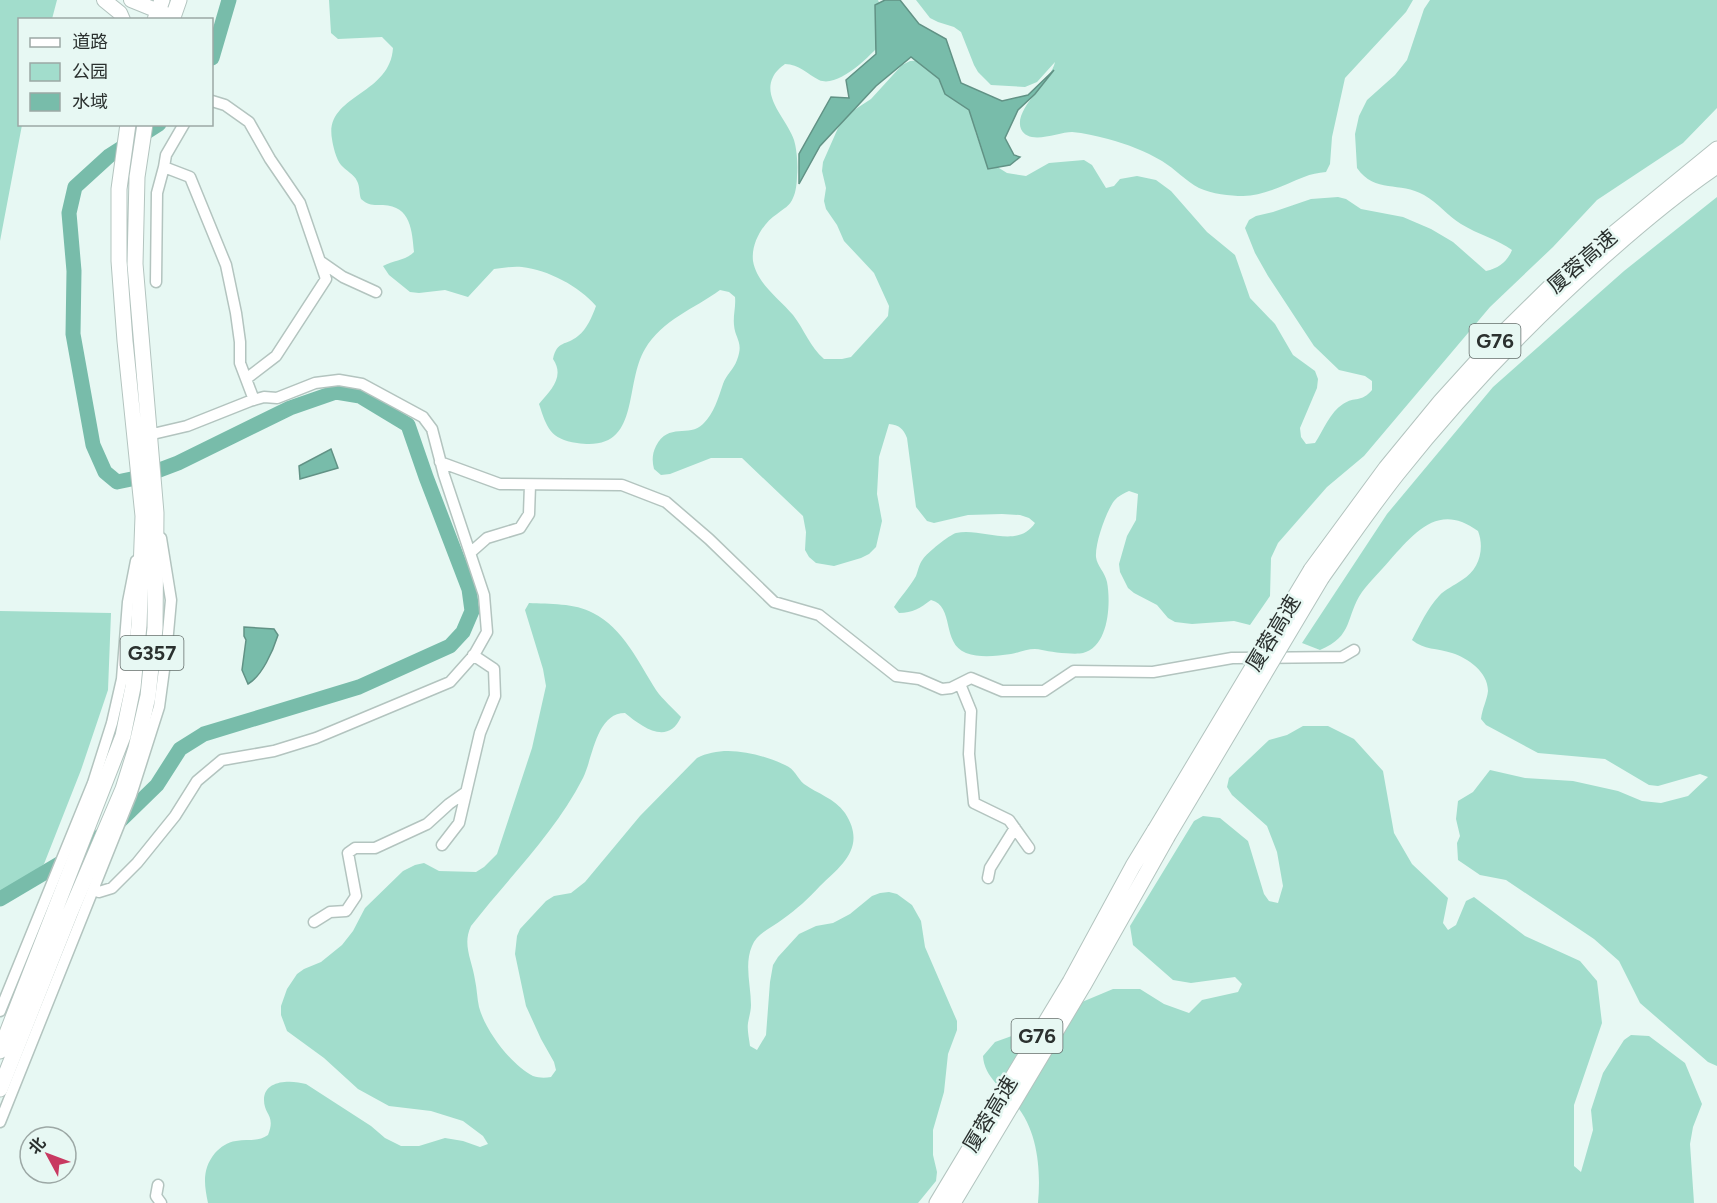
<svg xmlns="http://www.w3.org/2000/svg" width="1717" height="1203" font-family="Figtree,'Noto Sans SC',sans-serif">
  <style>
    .green { fill: #a2ddcc }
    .water { fill: #78bcaa; stroke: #619285; stroke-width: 1.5 }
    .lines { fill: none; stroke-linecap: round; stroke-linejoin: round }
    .river { stroke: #78bcaa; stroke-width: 15 }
    .minor-casing { stroke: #b3c4bf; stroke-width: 13 }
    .major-casing { stroke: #b3c4bf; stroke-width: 16 }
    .highway-casing { stroke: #b3c4bf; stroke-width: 17 }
    .minor { stroke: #fff; stroke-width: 10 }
    .major { stroke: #fff; stroke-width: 14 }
    .highway { stroke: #fff; stroke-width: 15 }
    .highway-bridge-casing { stroke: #b3c4bf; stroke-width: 17; stroke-linecap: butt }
    .highway-bridge { stroke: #fff; stroke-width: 15 }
    .labels { text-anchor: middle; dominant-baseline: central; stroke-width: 5; stroke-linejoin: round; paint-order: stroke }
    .shield { fill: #e7f8f3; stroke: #636d6a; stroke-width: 1.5 }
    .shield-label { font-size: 20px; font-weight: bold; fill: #2b312f }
    .street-label { font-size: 21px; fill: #2b312f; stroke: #e7f8f3 }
  </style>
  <rect width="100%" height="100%" fill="#e7f8f3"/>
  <path class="green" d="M0,0H57L52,19L20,20V124L22,125L0,241Z
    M329,0H878L884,14L885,39C873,53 839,89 819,80C807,74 799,64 785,64C781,67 775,72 773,77C762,98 788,121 794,140C797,150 798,165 797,176C797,182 796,192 793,198C790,206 783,209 777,214C763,223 751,243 753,261C757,284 779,298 793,315C804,329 810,347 824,359H842L851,357L882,323L888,316L889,306L874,273L844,241L837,225L826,209L824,201L826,188L822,171L823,162L838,128L848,114L871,99L902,65L910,61L927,60L974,113L975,131L981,148L991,163L1007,173L1026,176L1049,163L1084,160L1092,165L1106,188L1114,186L1120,179L1137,176L1156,180L1171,191L1207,232L1235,255L1250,298L1275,324L1293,355L1315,371L1318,379L1317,388L1300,428L1301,437L1306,444L1315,443C1323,431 1330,412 1343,404C1355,396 1361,403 1372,390V381L1365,376L1339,370L1314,346L1268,276L1255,253L1245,228L1249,220L1256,216L1273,212L1311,199L1338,197L1346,199L1361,209L1403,217L1431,229L1453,242L1486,271C1499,268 1507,262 1512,250C1499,240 1477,234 1461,224C1448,216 1438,203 1424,195C1400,181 1375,194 1357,168L1355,134L1359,116L1367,100L1395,75L1407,60L1424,9L1430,0H1717V108L1683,143L1597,200L1553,247L1490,307L1364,456L1327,487L1278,543L1271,558L1270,596L1250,625L1234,621L1192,624L1175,622L1168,618L1157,605L1134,593L1128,588L1120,572L1119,564L1127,536L1136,520L1138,494L1129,491C1124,493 1118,496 1114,501C1106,512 1095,543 1096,557C1097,566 1105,572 1107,582C1111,603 1109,647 1083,653C1075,655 1050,652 1042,650C1031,647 1022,652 1011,654C996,656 980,658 966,653C941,643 955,606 931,600C920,608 913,613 899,613L894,607C900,597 910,587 916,576C918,571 919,564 923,559C927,553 949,535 956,533C982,527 1017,550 1035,523L1029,518L1020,515L1002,514L968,515L934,523L927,521L916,507L907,438C903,428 899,425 889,424L879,457L877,494L882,521L876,547L869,554L861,558L834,566L816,563L809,557L805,550L806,532L803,516L742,458H711L670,474L661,475L654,469C652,461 652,454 656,446C668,422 689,438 703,424C714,413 718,399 723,384C726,375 734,369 737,360C744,342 735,339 734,325C733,315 736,307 735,297L729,292L720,290C694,309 662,320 645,349C623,386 642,453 577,443C550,439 547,428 539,404C551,390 565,377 553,359C557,340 566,346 578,336C587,329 592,317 596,306C579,286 548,270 522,267C513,266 503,268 494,269L468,297L445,290L419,293L410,292L389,275L383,266C394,260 405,261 414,252C412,231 411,206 383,205C373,205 369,206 361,199C359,194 360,186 357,181C354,174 346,171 341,165C336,159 333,146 332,139C324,95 390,96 393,48L382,37L338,39L331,33Z
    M916,0H1413L1406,12L1345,78L1332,137L1330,164L1326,172C1318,173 1311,174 1304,177C1285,184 1265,196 1243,196C1230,196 1212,194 1199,188C1186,181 1175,169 1162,161C1145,151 1127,144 1108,139C1096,136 1084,133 1072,132C1058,132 1029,146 1021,129C1013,109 1051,82 1055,62L1037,82L1025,87L991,85L978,72L974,65L961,32L954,27L938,22L930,18Z
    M1717,197V1066L1708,1062L1640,1003L1619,961L1594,939L1506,880L1480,875L1458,860L1457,843L1460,836L1456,819L1458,801L1473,792L1490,770L1525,778L1573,781L1618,791L1642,801L1661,803L1688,796L1708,777L1700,774L1658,786L1649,785L1605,759L1538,753L1486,725L1481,719C1482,709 1487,700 1488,691C1488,672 1468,658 1452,653C1437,648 1424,650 1412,640C1420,625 1427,609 1439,596C1445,589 1454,586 1462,580C1479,570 1485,549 1478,531C1439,502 1415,532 1390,560C1381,571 1370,581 1362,592C1345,617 1354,636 1320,650L1302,643L1387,514L1493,387L1624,271Z
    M529,603C549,604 575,603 593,613C623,628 639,663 656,690C663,700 673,708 681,717C668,746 642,727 625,713C596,713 593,758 583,778C555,833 509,877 471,926C462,945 472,960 475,980C477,989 477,998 479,1007C485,1030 511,1065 533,1076C539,1078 545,1078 551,1077L556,1070L554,1062L541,1039L526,1006L515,954L517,936L520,929L546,901L554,896L571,893L585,882L640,816L697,758C723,744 759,753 785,765C795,769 797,778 804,784C818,794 834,798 845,813C867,847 842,865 820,886C808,899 797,909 783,919C773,927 757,933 752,946C744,964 751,986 751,1005C751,1011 749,1017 748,1023C747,1030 749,1038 750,1046L757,1050L766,1035L770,982L773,965L778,957L799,934L816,926L833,923L850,914L872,896L880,893L889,892L897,894L912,905L921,921L925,947L957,1021V1030L948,1054L944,1092L933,1130V1155L937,1172L936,1181L918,1203H208C204,1184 202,1169 215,1153C221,1147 227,1142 236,1141C248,1139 258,1142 268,1135C276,1115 264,1115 264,1100C264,1079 292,1080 306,1084L371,1126L385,1138L401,1146H419L445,1138L463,1141L480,1147L488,1144L483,1136L463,1121L431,1111L389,1106L358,1089L324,1058L287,1031L281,1015V1006L287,989L297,974L304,969L321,962L342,945L353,931L365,908L403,871L415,865L424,863L439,871L476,872L484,867L497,854L532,748L546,686L543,669L525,610Z
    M0,611L111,613L108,690L81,770L44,864L0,896Z
    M1303,726H1328L1354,739L1383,771L1394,833L1412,864L1448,898L1443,923L1448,930L1456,925L1466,901L1474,897L1525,936L1580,961L1597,981L1602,1023L1574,1105V1166L1581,1172L1593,1130L1591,1110L1603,1073L1624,1040L1631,1035L1649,1036L1685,1063L1702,1104L1693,1127L1690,1144L1694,1203H1038C1041,1171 1038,1131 1016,1105C1004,1090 984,1077 983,1056L995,1042L1028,1030L1051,1015L1113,989H1140L1164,1004L1189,1013L1202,1000L1238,992L1242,984L1235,977L1191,983L1173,980L1133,945L1130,926L1194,821L1203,816L1220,818L1248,841L1264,894L1269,901L1278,903L1283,886L1277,852L1267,826L1232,795L1227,787L1229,778L1269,740L1287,735Z"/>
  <path class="water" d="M885,0H900L919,24L946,39L961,83L1002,101L1028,95L1054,70L1035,94L1018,110L1005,138L1014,155L1020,157L1010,165L988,169L969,110L945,94L939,79L911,57L876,86L820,146L799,184V154L831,97L849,98L846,80L876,54L875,5Z
    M331,449L338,468L300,479L299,466Z
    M244,627L274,629L278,635C273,651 262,676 248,684L242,670L246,640L244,636Z"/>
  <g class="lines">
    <path class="river" d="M212,58L229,0
      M0,899L81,851L119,822L157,785L180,749L204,734L359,687L450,646L463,632L472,611L469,589L426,477L408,425L360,396L336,392L290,408L178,463L141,477L117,482L105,472L93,445L73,334L74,271L69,213L75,187L109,156L159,124"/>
    <defs>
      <path id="minor" d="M212,101L225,105L249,122L270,159L300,203L326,279L276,356L246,379
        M184,124L166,155L164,167L190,177L226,265L236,313L240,342V363L254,400
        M320,261L343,277L376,292
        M156,282L157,193L164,167
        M440,462L500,484L622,485L666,502L709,539L774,602L819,615L896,676L919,679L942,689L951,688L971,678L1002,691H1044L1074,671L1153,672L1232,658L1342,657L1354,650
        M470,553L487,538L520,528L529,514L530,485
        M960,684L971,711L969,754L974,803L1009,820L1029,848
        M442,845L459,823L480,733L495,696L494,669L473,655
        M988,878L990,868L1015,828
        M94,890L99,892L112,888L137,863L175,816L197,781L222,760L274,751L316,738L450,682L474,655L487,632L484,595L444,475L432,429L423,417L362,384L339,380L315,383L277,398L264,397L250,401L187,426L157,433H150
        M314,922L330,912L346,911L356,896L348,853L355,848H375L427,824L449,804L466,792
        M0,1011L93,783L112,723L122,679L128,602L136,561
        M0,1122L131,795L159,707L166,655L171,600L161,538
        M158,1185L156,1196L161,1203"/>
      <path id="major" d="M104,0L120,13L123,20
        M131,0L168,15"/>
      <path id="highway" d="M155,20L162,0
        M172,20L179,0
        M1311,570L1386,468L1441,401L1499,337L1558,279L1717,149
        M1322,577C1347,542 1371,507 1397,474C1459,396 1529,323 1603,257C1639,225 1677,193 1717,166
        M0,1051L123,736L133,687L139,625L143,516L125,341L119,261V189L128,124
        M0,1089L70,913L123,789L136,748L148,696L155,628L156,513L135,264L137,177L145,124
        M937,1203L1070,982L1133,866L1155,830
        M953,1203L1083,986L1167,837"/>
    </defs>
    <use href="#minor" class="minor-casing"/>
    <use href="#major" class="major-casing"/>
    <use href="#highway" class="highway-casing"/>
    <use href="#minor" class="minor"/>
    <use href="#major" class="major"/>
    <use href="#highway" class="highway"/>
    <defs>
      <path id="highway-bridge" d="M1155,830L1311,570
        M1167,837L1322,577"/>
    </defs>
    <use href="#highway-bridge" class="highway-bridge-casing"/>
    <use href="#highway-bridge" class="highway-bridge"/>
  </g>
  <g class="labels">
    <g class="shield">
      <rect x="1469.5" y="324" width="51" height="34" rx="4.5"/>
      <rect x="120.5" y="636" width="63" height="34" rx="4.5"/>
      <rect x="1011.5" y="1019" width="51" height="34" rx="4.5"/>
    </g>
    <g class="shield-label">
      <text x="1495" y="341">G76</text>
      <text x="152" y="653">G357</text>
      <text x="1037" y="1036">G76</text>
    </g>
    <g class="street-label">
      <text transform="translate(1582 261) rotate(-41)">厦蓉高速</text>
      <text transform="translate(1273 633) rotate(-59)">厦蓉高速</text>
      <text transform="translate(990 1114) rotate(-59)">厦蓉高速</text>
    </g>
  </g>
  <rect x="18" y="18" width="195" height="108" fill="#e7f8f3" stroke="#9ca8a5" stroke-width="1.5"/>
  <rect x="30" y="38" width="30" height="9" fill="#ffffff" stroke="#9ca8a5" stroke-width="1.5"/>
  <text x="72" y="48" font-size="18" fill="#2b312f">道路</text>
  <rect x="30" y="63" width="30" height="18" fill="#a2ddcc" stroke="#9ca8a5" stroke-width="1.5"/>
  <text x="72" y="78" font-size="18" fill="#2b312f">公园</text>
  <rect x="30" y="93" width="30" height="18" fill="#78bcaa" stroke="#9ca8a5" stroke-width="1.5"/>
  <text x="72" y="108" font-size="18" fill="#2b312f">水域</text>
  <g transform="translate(48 1155) rotate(311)"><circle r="28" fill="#e7f8f3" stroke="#9ca8a5" stroke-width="1.5"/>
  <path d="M0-4.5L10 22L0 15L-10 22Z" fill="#c83961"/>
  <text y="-9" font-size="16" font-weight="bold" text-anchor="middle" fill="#2b312f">北</text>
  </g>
</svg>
